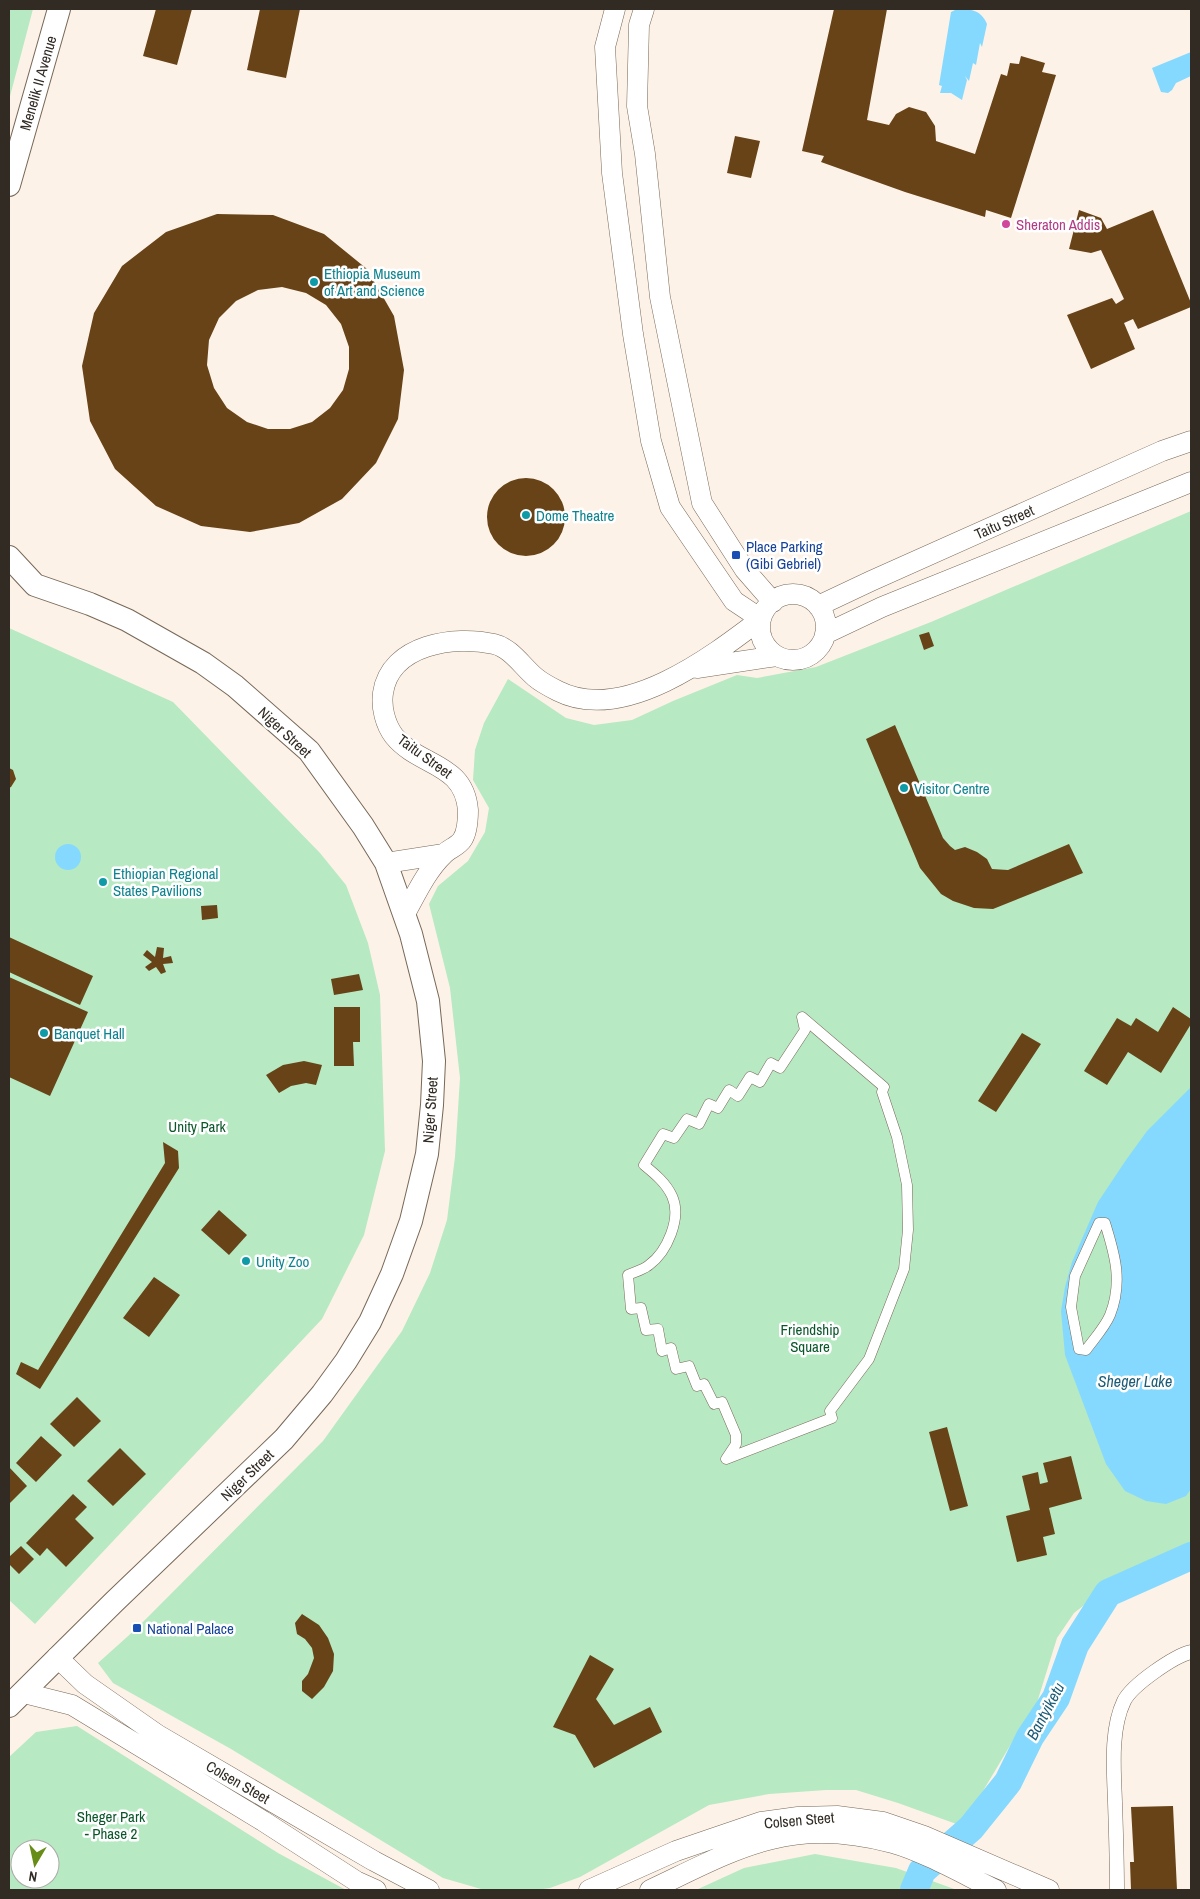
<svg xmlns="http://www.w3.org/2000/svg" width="1200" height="1899" font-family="'Archivo Narrow',sans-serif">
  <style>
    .green { fill: #b7e9c3; fill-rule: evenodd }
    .water { fill: #86d9fe; fill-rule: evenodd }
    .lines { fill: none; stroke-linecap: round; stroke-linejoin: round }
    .river { stroke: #86d9fe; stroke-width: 28 }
    .building { fill: #674317; fill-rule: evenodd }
    .pedestrian-casing { stroke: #776858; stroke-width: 11 }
    .minor-casing { stroke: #776858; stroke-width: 15 }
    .secondary-casing { stroke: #776858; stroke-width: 21 }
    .primary-casing { stroke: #776858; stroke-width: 24 }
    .pedestrian { stroke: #fff; stroke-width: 10 }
    .minor { stroke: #fff; stroke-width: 14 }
    .secondary { stroke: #fff; stroke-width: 20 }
    .primary { stroke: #fff; stroke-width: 22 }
    .hotel-dot { fill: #d1479c; stroke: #fff; stroke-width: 2 }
    .culture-dot { fill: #0f9aa8; stroke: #fff; stroke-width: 2 }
    .transit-dot { fill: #1a4fb4; stroke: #fff; stroke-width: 2 }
    .labels { text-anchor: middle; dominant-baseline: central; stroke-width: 5; stroke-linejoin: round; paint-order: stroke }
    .street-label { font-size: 15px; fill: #312b24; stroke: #fff }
    .hotel-label { font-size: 15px; fill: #b23c85; stroke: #fff; text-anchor: start }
    .culture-label { font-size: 15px; fill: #0d838f; stroke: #fff; text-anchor: start }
    .transit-label { font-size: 15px; fill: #164399; stroke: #fff; text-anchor: start }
    .park-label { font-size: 15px; fill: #0a562a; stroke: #fff }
    .water-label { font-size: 16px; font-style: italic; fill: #1c5c76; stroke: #fff }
  </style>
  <rect width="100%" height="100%" fill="#fdf2e7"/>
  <path class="green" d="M9,9H33L9,100Z
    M1191,511V1551L1138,1570L1092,1599L1074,1613L1057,1638L1035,1709L1014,1739L962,1826L898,1803L856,1790H826L769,1794L709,1805L580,1877L550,1888L536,1890H491L481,1889L443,1878L231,1749L113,1683L98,1663L137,1628L323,1441L402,1331L430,1273L447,1220L455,1157L460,1078L450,988L429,904L438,886L468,861L485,832L489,808L473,780L475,750L484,723L508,679L566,718L594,725L632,720L673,701L737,675L757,678L816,667L931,622Z
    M9,628L173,702L320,853L346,885L368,943L380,995L385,1151L364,1235L322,1319L35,1624L9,1600Z
    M77,1726L278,1853L346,1890H9V1757L36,1732ZM20,1849H50V1879H20Z
    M815,1854L896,1868L957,1890H696L744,1868Z"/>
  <path class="water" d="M957,9C971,9 981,10 987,24L982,47L980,43L976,65L973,63L969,81L965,76L967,80L962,100L951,93H940L942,86L939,85L951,12Z
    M1191,52V76L1176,83L1172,90L1168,93L1161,92L1152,68Z
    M55 857a13 13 0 1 1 26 0a13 13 0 1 1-26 0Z
    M1191,1087V1489L1186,1496L1166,1504L1146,1501L1125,1491L1106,1464L1065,1355L1061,1311L1065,1287L1072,1262L1098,1202L1126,1160L1147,1131ZM1105,1223L1117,1288L1110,1315L1086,1350L1079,1349L1071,1307L1084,1255Z"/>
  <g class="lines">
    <path class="river" d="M914,1890L922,1871L971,1828L1008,1782L1030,1737L1056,1698L1075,1645L1108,1593L1191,1556"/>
  </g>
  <path class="building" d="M156,9H192L177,65L143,56Z
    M260,9H300L286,78L247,70Z
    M834,9H887L867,120L889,125L896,114L909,107L926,112L935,126L936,141L975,154L1001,74L1007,76L1010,63L1019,64L1021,56L1045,63L1042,72L1056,75L1011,218L986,210L985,217L905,192L821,162L824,156L802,151Z
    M735,136L760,141L751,178L727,173Z
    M1079,210L1101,218L1107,229L1153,210L1191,303V307L1138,329L1133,319L1124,323L1135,349L1091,369L1067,315L1112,298L1116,304L1124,299L1101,250L1091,253L1069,249Z
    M217,214L273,215L324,234L367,269L394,316L404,370L398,419L376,463L342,499L299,523L250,532L201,526L156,506L115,469L90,421L82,366L94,313L122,266L166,232ZM282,287L306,293L326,305L341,324L349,347V369L343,390L330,408L312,422L290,429H268L247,422L227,408L214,388L207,365L209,340L219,318L236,301L258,290Z
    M487 517a39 39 0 1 1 78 0a39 39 0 1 1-78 0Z
    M929,632L934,646L924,650L919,635Z
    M895,725L943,838L950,846L955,850L965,847L977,852L987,859L992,869L1008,870L1069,844L1083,873L993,909L974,908L953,901L941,894L920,868L866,739Z
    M9,768L13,770L16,779L11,787L9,788Z
    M217,905L218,918L202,920L201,906Z
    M9,937L93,976L80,1005L9,972Z
    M157,947L164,948L163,958L171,956L173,963L163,964L166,972L161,974L156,967L149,971L145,967L152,962L143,955L147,950L155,957Z
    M359,974L363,990L334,995L331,979Z
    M9,977L88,1012L50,1096L9,1077Z
    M334,1007H360V1042H353L354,1066H334Z
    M1173,1007L1191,1019V1024L1161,1073L1128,1052L1107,1085L1084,1071L1117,1018L1131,1026L1136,1018L1158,1032Z
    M1022,1033L1041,1044L996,1112L978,1101Z
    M304,1061L322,1065L316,1085L306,1083L291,1086L279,1093L266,1075L283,1065Z
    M163,1142L178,1151L179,1168L40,1389L16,1374L21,1362L38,1370L165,1163Z
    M219,1210L247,1235L229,1255L201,1230Z
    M154,1277L180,1295L149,1337L123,1318Z
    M77,1397L101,1421L74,1447L50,1424Z
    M947,1427L968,1506L950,1511L929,1432Z
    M41,1436L62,1455L36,1482L16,1463Z
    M120,1448L146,1474L113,1506L87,1481Z
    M1071,1456L1082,1499L1049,1508L1055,1534L1043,1537L1047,1555L1017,1562L1006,1516L1030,1510L1022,1476L1038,1472L1040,1484L1048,1482L1043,1463Z
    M9,1467L27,1486L9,1504Z
    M73,1494L87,1507L75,1519L94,1538L66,1567L47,1548L40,1556L26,1543Z
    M21,1546L34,1559L19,1574L9,1564V1557Z
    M302,1614L319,1625L328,1638L334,1654L333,1671L324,1687L312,1699L302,1691V1681L308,1674L314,1658L312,1648L305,1639L297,1634L295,1623Z
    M590,1655L614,1669L596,1699L614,1725L650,1707L662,1732L594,1768L575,1735L553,1727Z
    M1173,1806L1177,1890H1131L1130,1862H1134L1131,1807Z"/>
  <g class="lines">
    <defs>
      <path id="pedestrian" d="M802,1017L884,1087L882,1092L897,1137L907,1185L908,1230L904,1269L869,1359L830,1411L832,1418L726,1459L736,1444V1435L722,1402L714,1404L704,1384L697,1386L689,1366L676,1369L671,1348L662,1351L658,1329L646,1330L641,1308L631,1309L628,1275C634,1272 643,1270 649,1265C667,1252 682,1218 672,1196C666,1183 655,1174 644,1165L663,1134L674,1138L687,1119L699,1124L709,1104L718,1108L729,1090L738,1096L750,1077L760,1082L771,1063L780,1068L805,1030Z
        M1099,1223H1105C1115,1255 1123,1282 1110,1315C1105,1327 1094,1339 1086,1350L1079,1349L1071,1307L1075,1276Z"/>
      <path id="minor" d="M1117,1890C1117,1861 1116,1832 1115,1802C1114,1771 1110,1730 1124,1701C1132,1685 1174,1656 1191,1652"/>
      <path id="secondary" d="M615,9L605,47L612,173L633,334L651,441L670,507L734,601L761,619
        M644,9L639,25L637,106L645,154L660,297L702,503L745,570L773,602
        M760 627a33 33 0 1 1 66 0a33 33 0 1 1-66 0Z
        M818,606L871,581L1162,451L1191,441
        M825,634L882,607L1191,482
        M697,668L777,656
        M386,863L444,854
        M405,914C416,894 427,870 444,854C449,849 458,846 462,840C467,833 468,819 468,810C464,762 419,767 394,736C385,724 381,707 383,693C390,644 455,635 494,644C511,648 522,666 535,677C542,683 550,687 558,691C623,724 711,657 761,619
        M57,1657L85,1684L158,1735L374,1861L429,1890
        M24,1693L72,1705L263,1821L356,1881L376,1890
        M589,1890L676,1851L761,1822L798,1817L837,1816L883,1822L924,1836L1049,1890
        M650,1890C689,1872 730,1849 772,1839C811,1829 855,1833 893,1843C925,1852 965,1875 996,1890"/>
      <path id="primary" d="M9,185L59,9
        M9,557L35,585L90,604L127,620L203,663L235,686L309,751L363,826L386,863L411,934L428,1001L434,1061L432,1105L427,1154L411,1221L392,1274L370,1322L346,1361L322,1394L284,1439L114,1602L9,1706"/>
    </defs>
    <use href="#pedestrian" class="pedestrian-casing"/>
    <use href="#minor" class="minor-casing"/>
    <use href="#secondary" class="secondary-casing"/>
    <use href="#primary" class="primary-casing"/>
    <use href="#pedestrian" class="pedestrian"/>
    <use href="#minor" class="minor"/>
    <use href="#secondary" class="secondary"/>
    <use href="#primary" class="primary"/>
  </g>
  <circle class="hotel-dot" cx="1006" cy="224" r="5"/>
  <g class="culture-dot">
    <circle cx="314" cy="282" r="5"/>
    <circle cx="526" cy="515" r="5"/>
    <circle cx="904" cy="788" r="5"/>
    <circle cx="103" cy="882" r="5"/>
    <circle cx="44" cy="1033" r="5"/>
    <circle cx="246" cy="1261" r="5"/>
  </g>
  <g class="transit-dot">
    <rect x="731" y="550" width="10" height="10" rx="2.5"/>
    <rect x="132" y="1623" width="10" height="10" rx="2.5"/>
  </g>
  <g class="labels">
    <g class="street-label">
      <text transform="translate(38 83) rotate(-74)">Menelik II Avenue</text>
      <text transform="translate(1004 522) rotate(-24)">Taitu Street</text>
      <text transform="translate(285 732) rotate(43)">Niger Street</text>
      <text transform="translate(425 756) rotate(36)">Taitu Street</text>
      <text transform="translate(430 1110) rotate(-86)">Niger Street</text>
      <text transform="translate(247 1475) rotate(-44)">Niger Street</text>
      <text transform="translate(238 1782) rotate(30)">Colsen Steet</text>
      <text transform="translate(799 1820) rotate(-5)">Colsen Steet</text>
    </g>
    <g class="hotel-label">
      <text x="1016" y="224">Sheraton Addis</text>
    </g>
    <g class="culture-label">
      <text x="324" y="273">Ethiopia Museum<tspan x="324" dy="17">of Art and Science</tspan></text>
      <text x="536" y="515">Dome Theatre</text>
      <text x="914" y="788">Visitor Centre</text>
      <text x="113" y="873">Ethiopian Regional<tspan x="113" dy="17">States Pavilions</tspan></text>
      <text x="54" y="1033">Banquet Hall</text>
      <text x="256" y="1261">Unity Zoo</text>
    </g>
    <g class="transit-label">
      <text x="746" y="546">Place Parking<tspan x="746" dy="17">(Gibi Gebriel)</tspan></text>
      <text x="147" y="1628">National Palace</text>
    </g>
    <g class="park-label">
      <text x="197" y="1126">Unity Park</text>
      <text x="810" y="1329">Friendship<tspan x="810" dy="17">Square</tspan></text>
      <text x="111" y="1816">Sheger Park<tspan x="111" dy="17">- Phase 2</tspan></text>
    </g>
    <g class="water-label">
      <text x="1135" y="1381">Sheger Lake</text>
      <text transform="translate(1045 1711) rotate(-62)">Bantyiketu</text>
    </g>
  </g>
  <rect width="1200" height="1899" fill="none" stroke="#312b24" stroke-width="20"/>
  <g transform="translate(35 1864) rotate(189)"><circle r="24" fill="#ffffff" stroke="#adaaa7"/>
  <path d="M0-4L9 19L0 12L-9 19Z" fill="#688d16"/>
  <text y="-8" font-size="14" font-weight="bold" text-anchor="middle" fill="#312b24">N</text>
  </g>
</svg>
